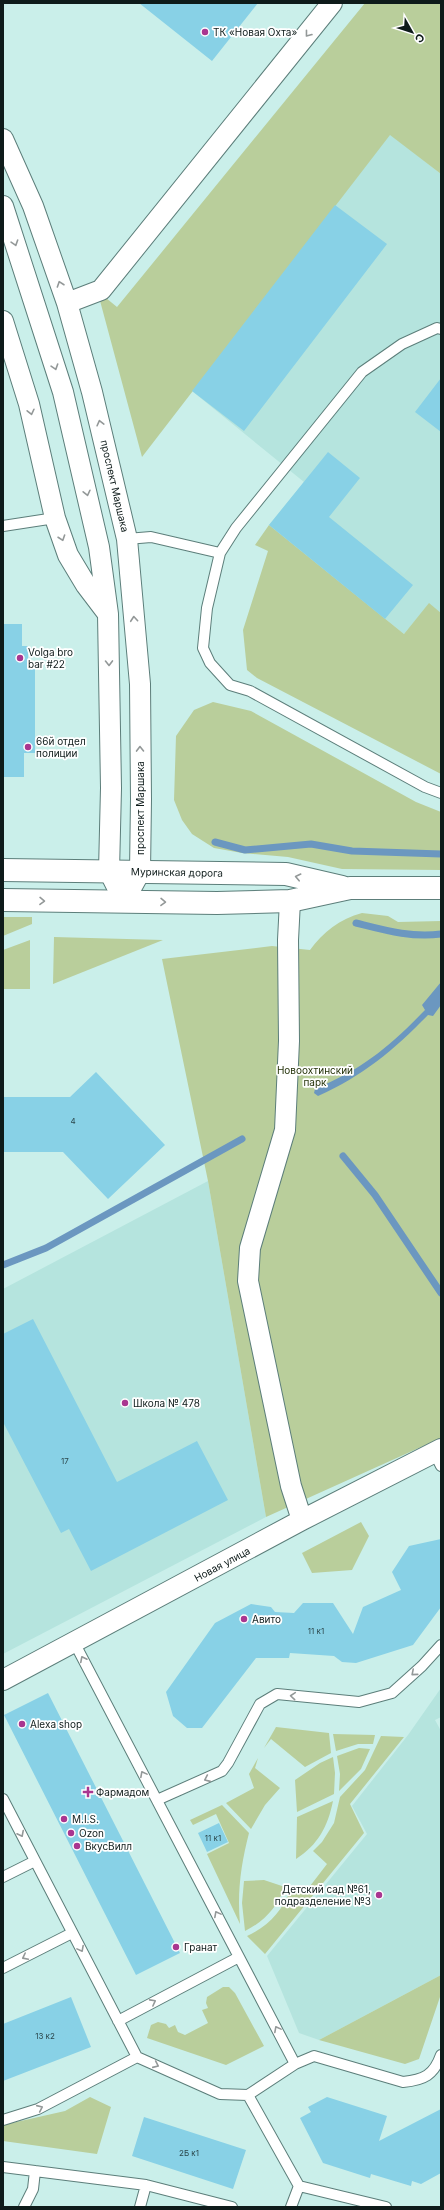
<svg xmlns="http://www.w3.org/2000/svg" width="444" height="2210" font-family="Inter,sans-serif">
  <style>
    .built { fill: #b5e4de }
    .green { fill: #b9ce9b }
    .water { fill: #6b97c0 }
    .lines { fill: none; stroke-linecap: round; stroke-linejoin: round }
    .stream { stroke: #6b97c0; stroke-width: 7 }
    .building { fill: #88d1e6 }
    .lane-casing { stroke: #5c7e7a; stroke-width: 12 }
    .street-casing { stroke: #5c7e7a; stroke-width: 22 }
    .secondary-casing { stroke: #5c7e7a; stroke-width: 24 }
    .lane { stroke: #fff; stroke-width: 10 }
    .street { stroke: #fff; stroke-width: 20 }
    .secondary { stroke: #fff; stroke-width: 22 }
    .oneway { stroke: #939898 }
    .poi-dot { fill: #a93690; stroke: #fff; stroke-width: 1.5 }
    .labels { text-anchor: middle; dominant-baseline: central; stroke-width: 3.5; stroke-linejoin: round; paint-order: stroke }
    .number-label { font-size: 8px; fill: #2c484d }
    .poi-label { font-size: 10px; fill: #0e1b1a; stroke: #fff; text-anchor: start }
    .street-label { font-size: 10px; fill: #0e1b1a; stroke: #fff }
    .park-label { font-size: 10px; fill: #26340b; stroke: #fff }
  </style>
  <rect width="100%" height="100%" fill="#caefea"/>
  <path class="built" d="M390,134L441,174V613L429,604L404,634L269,525L304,482L192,391Z
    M208,1181L266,1517L3,1654V1289Z
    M441,1688V1717L435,1720L441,1731V1975L319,2040L299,2033L267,1956L367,1834L352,1806L408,1735Z"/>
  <path class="green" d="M365,3H441V174L390,135L142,457L99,297L106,298L117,307Z
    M269,525L404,634L429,603L441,613V774L257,678L247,670L243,630L268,551L255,545Z
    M213,702L251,711L416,802L441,812V870L342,869L288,857L242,853L214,848L192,834L182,820L174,800L176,736L194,710Z
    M362,913L388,916L398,922L441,921V1438L266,1517L208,1181L162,959L272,946L310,950C323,932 340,919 362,913Z
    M3,917H32V924L3,936Z
    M54,937L163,940L53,984Z
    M30,940V989H3V950Z
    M361,1522L369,1536L352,1570L312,1573L302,1553Z
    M276,1727L329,1733L331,1753L305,1767L271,1739L264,1748Z
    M333,1734L375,1735L373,1744H358L336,1751Z
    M381,1736L404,1737L350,1804L364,1833L265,1954L247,1936C269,1926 282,1911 291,1889L307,1890L327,1864L313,1851L322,1842L334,1823L340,1797L365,1770Z
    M359,1748L370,1749L361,1769L339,1791L340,1774L337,1756Z
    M333,1757L335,1773L334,1794L297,1812L295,1780L320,1763Z
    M258,1758L255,1768L280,1788L265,1805L251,1829L226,1803L254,1788L249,1774Z
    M333,1801C328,1826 318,1845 296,1859L297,1817Z
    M222,1805L249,1833C241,1864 237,1892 240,1924L207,1854L229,1843L216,1814L193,1825L190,1820Z
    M264,1880L285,1887C277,1907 265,1921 245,1931L242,1903L244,1881Z
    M441,1975V1994L419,2059L405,2064L319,2040Z
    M223,1987H229L235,1993L264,2046L226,2065L147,2038L151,2025L158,2022L166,2024L169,2028L175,2025L178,2032L185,2035L208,2023L202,2010L208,2008L206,2003L207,1997Z
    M90,2097L111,2107L97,2154L3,2141V2125L65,2111Z"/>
  <path class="water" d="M441,982V1005L433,1016L428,1015C394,1050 363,1076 318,1096L314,1093L315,1089C364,1068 388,1048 425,1010L422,1005Z"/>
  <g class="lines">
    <path class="stream" d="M215,842L245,850L311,844L352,851L441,854
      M356,923C384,930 411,938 441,934
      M343,1156L375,1195L441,1293
      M3,1265L46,1248L242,1139"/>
  </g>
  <path class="building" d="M139,3H258L212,61Z
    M335,205L387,244L244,431L192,391Z
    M441,378V432L415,412Z
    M328,452L360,478L329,517L413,585L385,619L269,525Z
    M3,624H22V646H28V668H35V753H24V777H3Z
    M96,1072L165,1145L108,1199L63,1152H3V1097H70Z
    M33,1319L117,1482L197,1441L228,1500L91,1571L69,1529L61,1533L3,1422V1334Z
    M441,1539V1607L413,1645L356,1663L342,1662L334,1656L290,1653L289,1658H256L202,1728H187L173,1716L166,1692L215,1623L251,1604L271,1607L275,1612L294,1613L303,1603H333L353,1634L363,1607L401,1590L392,1572L409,1546Z
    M48,1693L180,1953L136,1975L4,1715Z
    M219,1823L228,1842L207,1852L198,1833Z
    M71,1997L91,2047L3,2081V2024Z
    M327,2097L387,2116L379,2141L441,2109V2173L421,2184L412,2181L411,2186L371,2174L370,2178L323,2163L300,2118L311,2112L308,2107Z
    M144,2117L246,2150L233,2189L132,2156Z"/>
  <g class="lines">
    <defs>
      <path id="lane" d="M441,329L437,328L402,344L362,372L236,528L220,553L207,608L203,648L210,663L230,685L250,691L425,787L441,793
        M3,526L55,518
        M127,539L151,537L220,553
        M434,1452L441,1466
        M74,1642L295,2064
        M3,1799L137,2057
        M157,1800L222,1771L228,1763L260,1704L277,1694L359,1702L392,1693L422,1666L441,1645
        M3,1877L35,1861
        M3,1968L72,1933
        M118,2021L239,1957
        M248,2095L299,2186L386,2207
        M3,2120L38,2109L137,2057L220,2094L248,2095L295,2064L314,2056L403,2082C424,2080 434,2075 441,2055
        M3,2167L146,2185L232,2207
        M24,2207L33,2189L35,2171
        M140,2207L146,2185
        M291,2207L299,2186"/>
      <path id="street" d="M3,139L33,206L67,303L92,392L127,539L140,684L141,799L140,872L124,901
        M3,206L63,392L99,547L108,614L111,788L109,871L124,901
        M67,303L101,290L332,3
        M3,321L29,404L55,518L68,555L86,585L108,614
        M290,901L288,940L289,1041L285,1130L250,1248L248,1281L291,1486L302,1520
        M3,1680L302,1520L441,1449"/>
      <path id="secondary" d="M3,870L286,874L342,887
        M3,900L217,903L290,901L350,888H441"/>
    </defs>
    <use href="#lane" class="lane-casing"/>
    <use href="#street" class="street-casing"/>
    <use href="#secondary" class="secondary-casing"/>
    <use href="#lane" class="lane"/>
    <use href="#street" class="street"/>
    <use href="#secondary" class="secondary"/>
  </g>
  <defs><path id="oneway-chevron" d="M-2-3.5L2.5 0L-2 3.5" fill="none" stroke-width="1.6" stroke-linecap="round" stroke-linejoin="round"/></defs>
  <g class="oneway">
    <use href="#oneway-chevron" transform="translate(308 34) rotate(128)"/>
    <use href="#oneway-chevron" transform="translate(15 243) rotate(72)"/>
    <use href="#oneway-chevron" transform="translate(60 284) rotate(-109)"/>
    <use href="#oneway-chevron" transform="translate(55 367) rotate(72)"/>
    <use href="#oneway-chevron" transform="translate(31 412) rotate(77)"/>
    <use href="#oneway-chevron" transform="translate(100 423) rotate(-104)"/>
    <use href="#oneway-chevron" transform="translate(87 493) rotate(77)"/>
    <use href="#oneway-chevron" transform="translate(62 538) rotate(71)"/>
    <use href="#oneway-chevron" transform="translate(134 619) rotate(-95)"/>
    <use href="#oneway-chevron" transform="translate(109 663) rotate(89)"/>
    <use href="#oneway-chevron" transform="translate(140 749) rotate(-91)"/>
    <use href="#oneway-chevron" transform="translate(298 877) rotate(-167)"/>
    <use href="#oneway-chevron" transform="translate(42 901) rotate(1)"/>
    <use href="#oneway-chevron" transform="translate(163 902) rotate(1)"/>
    <use href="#oneway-chevron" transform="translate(83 1659) rotate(-117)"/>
    <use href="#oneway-chevron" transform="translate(414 1673) rotate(139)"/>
    <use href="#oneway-chevron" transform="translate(293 1696) rotate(-175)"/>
    <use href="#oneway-chevron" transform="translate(143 1774) rotate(-118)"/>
    <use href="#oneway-chevron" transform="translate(207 1779) rotate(156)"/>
    <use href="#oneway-chevron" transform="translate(21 1834) rotate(63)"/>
    <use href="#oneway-chevron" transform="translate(217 1914) rotate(-118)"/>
    <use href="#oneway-chevron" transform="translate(81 1949) rotate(62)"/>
    <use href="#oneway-chevron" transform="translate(25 1957) rotate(153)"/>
    <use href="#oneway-chevron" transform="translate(153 2002) rotate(-28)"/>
    <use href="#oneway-chevron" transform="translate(277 2029) rotate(-118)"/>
    <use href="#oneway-chevron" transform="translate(156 2065) rotate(24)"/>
    <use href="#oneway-chevron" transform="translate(40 2108) rotate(-24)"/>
  </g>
  <g class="poi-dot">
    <circle cx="205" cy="32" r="4"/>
    <circle cx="20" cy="658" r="4"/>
    <circle cx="28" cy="747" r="4"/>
    <circle cx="125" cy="1403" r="4"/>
    <circle cx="244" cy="1619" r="4"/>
    <circle cx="22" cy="1724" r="4"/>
    <path d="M86 1786h4v4h4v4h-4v4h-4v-4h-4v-4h4z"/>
    <circle cx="64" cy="1819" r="4"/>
    <circle cx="71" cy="1833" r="4"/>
    <circle cx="77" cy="1846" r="4"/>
    <circle cx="379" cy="1895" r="4"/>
    <circle cx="176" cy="1947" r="4"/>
  </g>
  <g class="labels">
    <g class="number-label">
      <text x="73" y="1121">4</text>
      <text x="65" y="1461">17</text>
      <text x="316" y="1631">11 к1</text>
      <text x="213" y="1838">11 к1</text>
      <text x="45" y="2036">13 к2</text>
      <text x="189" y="2153">2Б к1</text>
    </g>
    <g class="poi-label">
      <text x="213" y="32">ТК «Новая Охта»</text>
      <text x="28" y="652">Volga bro<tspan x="28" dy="12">bar #22</tspan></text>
      <text x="36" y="741">66й отдел<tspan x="36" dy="12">полиции</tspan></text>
      <text x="133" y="1403">Школа № 478</text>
      <text x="252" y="1619">Авито</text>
      <text x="30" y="1724">Alexa shop</text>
      <text x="96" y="1792">Фармадом</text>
      <text x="72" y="1819">M.I.S.</text>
      <text x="79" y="1833">Ozon</text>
      <text x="85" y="1846">ВкусВилл</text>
      <text x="371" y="1889" text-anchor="end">Детский сад №61,<tspan x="371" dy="12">подразделение №3</tspan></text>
      <text x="184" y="1947">Гранат</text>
    </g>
    <g class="street-label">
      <text transform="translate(115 486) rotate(77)">проспект Маршака</text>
      <text transform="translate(140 808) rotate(-90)">проспект Маршака</text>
      <text transform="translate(177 872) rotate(1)">Муринская дорога</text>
      <text transform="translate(222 1564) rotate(-28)">Новая улица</text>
    </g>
    <g class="park-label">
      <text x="315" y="1070">Новоохтинский<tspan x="315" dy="12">парк</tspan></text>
    </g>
  </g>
  <rect width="444" height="2210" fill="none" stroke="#0e1b1a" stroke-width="8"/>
  <g transform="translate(412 32) rotate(129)" stroke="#ffffff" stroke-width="3" paint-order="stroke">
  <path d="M0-3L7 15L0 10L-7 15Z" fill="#0e1b1a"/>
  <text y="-6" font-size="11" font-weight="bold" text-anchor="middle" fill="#0e1b1a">С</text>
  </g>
</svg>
